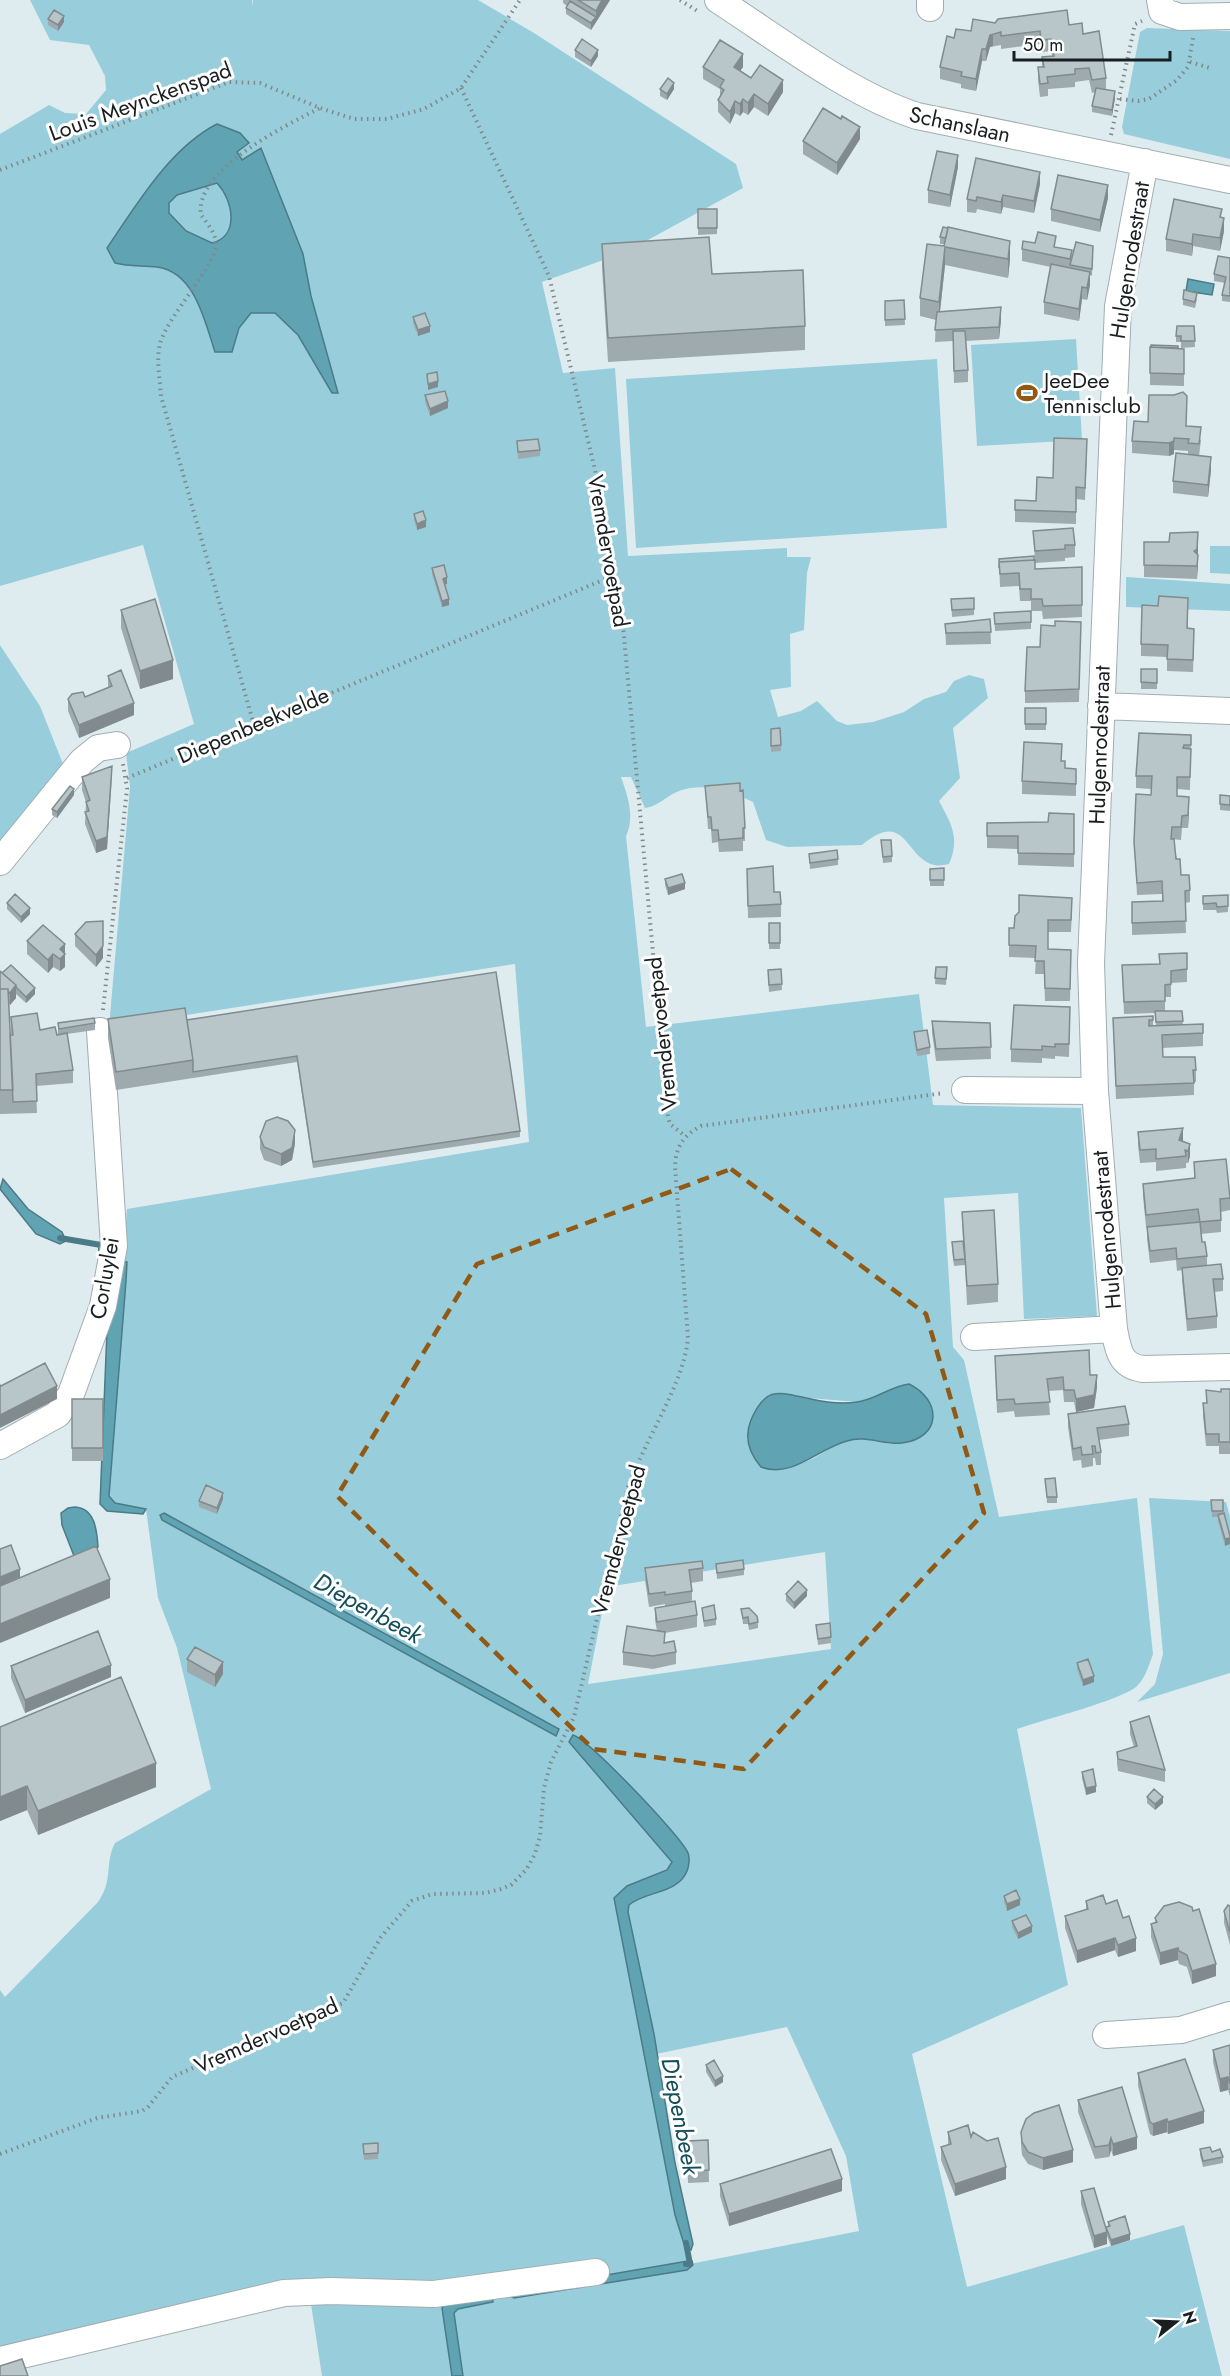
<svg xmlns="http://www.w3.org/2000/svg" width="1230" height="2376" font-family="Jost,sans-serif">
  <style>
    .green { fill: #98cedb; fill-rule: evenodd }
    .water { fill: #60a3b3; stroke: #4b7b87; stroke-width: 1.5; fill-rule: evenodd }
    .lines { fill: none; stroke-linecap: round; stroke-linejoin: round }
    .stream { stroke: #4b7b87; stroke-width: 6 }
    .minor-casing { stroke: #a0aeb1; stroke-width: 28 }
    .path { stroke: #7f898b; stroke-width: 4; stroke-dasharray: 1.5 4.5; stroke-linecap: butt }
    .minor { stroke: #fff; stroke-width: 26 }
    .wall { fill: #9eaaae }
    .shaded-wall { fill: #818b8d }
    .building { fill: #b8c6ca; stroke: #818b8d; stroke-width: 1.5 }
    .marked { fill: none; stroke: #925914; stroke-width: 4.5; stroke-dasharray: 12 8; stroke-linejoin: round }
    .labels { text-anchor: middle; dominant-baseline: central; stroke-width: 6; stroke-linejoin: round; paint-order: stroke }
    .street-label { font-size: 22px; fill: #191f20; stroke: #fff }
    .poi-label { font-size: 22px; fill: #191f20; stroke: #fff; text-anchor: start }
    .water-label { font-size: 24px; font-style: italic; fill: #134e5a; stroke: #fff }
  </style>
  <rect width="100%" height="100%" fill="#deecf0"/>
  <path class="green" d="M30,0H252V6L253,0H478L534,33L736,164L743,188L626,252L542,282L563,373L615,368L628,556L787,548V557H811L807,573L804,630L790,634L791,687L770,690L778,717L801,711L817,701L837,721L847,725L873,722L904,712L924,699L946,692L954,681L969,675L984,679L988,698L953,728L960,778L939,801C952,825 960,838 949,864C945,865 938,866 934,865C905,858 906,808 862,845L787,847L766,840L753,802C729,791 706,782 679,791C666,796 659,806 645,808L631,777H621C628,797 635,817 626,836L646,1027L919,994L933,1105L1081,1108L1097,1316L1024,1319L1018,1193L944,1198L953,1347L964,1360L999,1517L1137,1498L1153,1654C1149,1665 1145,1679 1136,1687C1118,1701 1043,1720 1017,1729L1068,1985L912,2054L967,2287L1184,2225L1222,2376H322L309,2291L0,2360V1990L5,1997L98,1902C114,1879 104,1864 115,1843L211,1789L177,1648L158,1598L146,1509L103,1504L127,1209L529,1142L515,964L109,1027L130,787L126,753L194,724L143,545L0,586V134L49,105L65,113L86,114L106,90L105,76L89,45L50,40ZM909,1384C943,1401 940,1434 902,1443C883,1447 865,1435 847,1440C831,1445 819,1458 802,1463C789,1466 774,1465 761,1466L751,1451L759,1405L770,1395L858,1402ZM825,1552L831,1649L588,1684L607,1587ZM787,2027L846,2156L859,2231L690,2264L651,2055Z
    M1147,28L1230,31V159L1124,134L1122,127L1140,32Z
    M1076,339L1082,440L977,446L971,345Z
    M937,359L947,528L636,548L626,379Z
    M1210,546H1230V574L1210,573Z
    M1126,577L1230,584V611L1126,607Z
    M0,645L40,706L65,769L0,852Z
    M1149,1498L1226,1502L1230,1517V1673L1137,1702L1155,1684L1163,1654Z"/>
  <path class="water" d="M217,124L240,133L249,143L237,152L242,160L261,148L303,254L311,296L338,393H332L298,335L275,313H251L239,328L232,352H215C205,322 195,272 157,267C142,265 130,267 115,263L107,248C137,204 170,148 217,124ZM217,183C233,200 240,236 212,243L186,231L169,213V203L177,195Z
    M1188,279L1214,284L1212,295L1186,291Z
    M3,1179L28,1209L62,1232L66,1241L60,1244L36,1234L0,1189Z
    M118,1261L127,1262L126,1281L109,1496L115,1503L146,1509L143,1514L107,1511L100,1504L107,1330Z
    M909,1384C942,1400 942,1438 902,1443C884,1445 865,1435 847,1441C819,1448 792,1479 761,1467C749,1453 744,1437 751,1420C766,1384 781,1393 811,1399C824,1402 843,1404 857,1402C875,1400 891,1386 909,1384Z
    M75,1507C95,1508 97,1531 98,1547L93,1552L74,1556L62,1525L61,1513L68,1508Z
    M164,1513L559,1729L556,1736L162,1520L160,1515Z
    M573,1735C590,1741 680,1835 688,1853C690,1858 689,1866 687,1871C678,1894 645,1891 629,1905L628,1912L654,2034L675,2163L693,2244L691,2250L684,2244L675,2215L614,1898L627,1886L667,1870L672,1862L569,1742Z
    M688,2261H692L693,2265L687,2270L514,2298L510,2296L589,2278Z
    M492,2296L493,2302L458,2309L454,2313L463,2376H452L442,2308L447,2302Z"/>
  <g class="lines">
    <path class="stream" d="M60,1238L101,1245V1253
      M686,2264H690L686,2243"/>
    <defs>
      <path id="minor" d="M718,0C777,38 851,95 917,116L1230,180
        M930,0V8
        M1160,0L1162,11L1180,17L1230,16
        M1145,162L1118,306L1091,963L1095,1091L1114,1329C1118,1350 1120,1366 1143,1369L1230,1367
        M1101,706L1230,711
        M0,862L82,761L98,748L117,745
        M965,1090L1095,1091
        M974,1337L1114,1329
        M0,1446L58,1414L71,1394L103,1306L114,1246L100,1031
        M1106,2035L1181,2030L1230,2015
        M0,2360L284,2293L331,2291L434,2294L596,2272"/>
    </defs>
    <use href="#minor" class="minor-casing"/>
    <path class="path" d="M680,0L699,12
      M1190,62L1210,68
      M461,88L549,276L595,470L622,615L668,1117L670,1124L685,1136
      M1120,99L1138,101L1149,99L1177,80L1188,67L1193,38
      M1111,135L1135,24L1142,21
      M0,170L229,82L260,83L320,108L354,119H387L424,109L461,88L520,0
      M254,725L161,396C160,380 156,359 160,344C167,316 218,264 216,243C215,232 207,223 201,215C194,170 285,126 320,108
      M127,778L615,575
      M103,1010L127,789L123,764
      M0,2154L97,2118L142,2111L148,2107L172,2077L343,2003L381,1937L412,1901L432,1894L485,1893L501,1889L511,1885L526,1870L535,1854L540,1836L544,1788L551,1762L574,1717L627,1490C643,1443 684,1384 688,1338L675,1167C676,1146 683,1136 701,1126L944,1093"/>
    <use href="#minor" class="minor"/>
  </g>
  <path class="wall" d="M563,0H610L591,30L566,14V8L567,6L563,3Z
    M48,19L64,22L58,31L48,25Z
    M995,23L1069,25L1083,34L1106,78V90L1115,98L1112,116L1092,112V106L1095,92L1092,93L1089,80L1075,82V87L1048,89V96L1040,97L1038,80V67H1042V57L1052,56L1051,51L1041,52L1040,44L1001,49V45L990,47L986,61H982L976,91L961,88V84L940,79V67L954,38Z
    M575,50L598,56L591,67L575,57Z
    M703,67H743L740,71L751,78L783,92L768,116L754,107L748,115L743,112L740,116L735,113L730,124L718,112V100L720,97V89L703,79Z
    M660,89H674L667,100L660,96Z
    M841,119L860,139L837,175L803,154V141Z
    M958,167L950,207L928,203V190Z
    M1040,184L1034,213L1003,207L1001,214L977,209L976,213L967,212V199Z
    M1108,198L1100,232L1051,221V209Z
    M698,209H717V234L698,235Z
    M1222,218L1224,231L1220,251L1193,246L1192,256L1166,251V239Z
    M943,227L1010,259L1008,278L945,265L940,312L1001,320L999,339L966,341L968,370V382L954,383L953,341L935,342L936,320L920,316V298L944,246V244H940V237Z
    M602,244L712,274L805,326V350L608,362L602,268Z
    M1093,246L1092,276L1090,275V285L1087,300L1082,299L1079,321L1044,314V302L1051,267L1022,261V249L1056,247L1072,258Z
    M1230,258V302L1222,301V295L1225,283L1214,281V274Z
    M1183,299H1197L1195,308L1183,305Z
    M904,300L905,325L885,326V301Z
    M413,317L430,332L418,336L413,323Z
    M1194,326L1195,347L1181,348V342H1176V336Z
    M1150,347L1184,349V386L1150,385Z
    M425,395L448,408L430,416L425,402Z
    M1186,426L1201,440L1199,456L1211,470L1208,497L1173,493V481L1188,455V451L1174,450V454L1169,456L1132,453V441Z
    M517,441L540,450V456L518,459Z
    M1087,451L1085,500L1076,499V524L1015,522V500L1036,501L1053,478Z
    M414,514L426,527L417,530L414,520Z
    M1033,531L1075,545V557L1065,558V561L1035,563V569L1082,567V617L1043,619L1042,611H1031V601H1020L1019,586L1000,587L999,559L1035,560Z
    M1198,532L1197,579L1144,577V542H1169Z
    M432,568L447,584H445L449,605L442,607L432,574Z
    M974,598V615L952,617L951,599Z
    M121,610L173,679L140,689L121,628Z
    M1188,610V628L1194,641L1193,672L1167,671V657L1141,656V644Z
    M1031,611V629L995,631L994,613Z
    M990,619L991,644L946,645L945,624Z
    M1081,622L1079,702L1025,703V691L1040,647L1055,626Z
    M1141,669H1157V689H1141Z
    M108,676L134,715L79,738L68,711V699L85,697L108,688Z
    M1025,708H1046V730H1025Z
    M771,729L781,745V751L771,752Z
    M1191,735L1190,790L1177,789V796L1189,809L1188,828H1182L1181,840L1172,839L1181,875L1190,890V902L1185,903L1186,933L1132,935V902L1162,901V894L1137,895L1134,842L1151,795V789L1136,788V776Z
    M1065,768L1076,769V796L1022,794V781Z
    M82,777L112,778L107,849L96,853L85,824L86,802L82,790Z
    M705,786L745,828V841H743V851L719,852L718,842L712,843L711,829H708Z
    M74,795L57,818L52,815V809Z
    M1230,796V811L1220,810V804Z
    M1074,814V867L1018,865V849L987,848V823L1048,822Z
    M881,840L892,856V862L883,863Z
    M809,854L838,859V865L810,869Z
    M944,868V886H930V869Z
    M747,869L774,892L781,904V917L748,918Z
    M665,879L685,889L668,895L665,885Z
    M1228,895V912L1217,913L1216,910H1203V896Z
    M7,903L30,914L21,923L7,909Z
    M1072,911L1071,932H1048V949L1071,950L1070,1001H1045L1044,974H1035L1036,958L1009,957V928H1014Z
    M103,921V958L96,967L75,946V934Z
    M769,923H780V949H769Z
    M27,941L65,944V967L60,971L53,967L48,973L27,954Z
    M1187,953V982L1171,983V997H1165V1011H1182L1183,1025L1203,1033V1046L1162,1048L1163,1057L1196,1070V1082H1194V1095L1116,1099L1113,1018L1153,1016V1026H1156L1155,1013L1124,1014L1122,965L1159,964Z
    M936,967H947L946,985L935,984Z
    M781,969L782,990L769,992L768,976Z
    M0,971L35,994L26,1003L16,994V998L10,1005L9,1004L10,1035H11V1017L40,1030L57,1035H58V1023H95V1030L67,1034L73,1070V1083L36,1086L37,1113L0,1114Z
    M1070,1007L1069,1057L1055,1056V1059L1042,1058V1063L1011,1062V1049Z
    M108,1019L187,1020L520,1131V1137L313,1168L297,1062L116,1090L108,1038Z
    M932,1021L990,1023L991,1059L936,1061L932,1033Z
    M914,1032L930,1047V1054L917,1056L914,1038Z
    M1138,1132L1183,1142L1190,1144V1156L1188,1163H1186V1168L1156,1171V1162L1140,1163L1138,1145Z
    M260,1137L295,1143L292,1160L281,1166L264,1160L260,1149Z
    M1194,1162L1230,1197V1210L1221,1212V1232L1201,1234L1202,1242L1207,1256V1265L1223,1279V1291L1214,1292L1217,1316V1328L1187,1331L1182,1280V1270L1177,1271L1176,1260L1150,1263L1147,1239V1227L1198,1221L1146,1227L1143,1196V1184L1194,1178Z
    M962,1212L998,1284V1302L967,1305L965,1265L954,1266L952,1248L963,1241Z
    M995,1356L1090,1375L1097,1387L1094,1408L1076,1412L1074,1402H1064L1063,1390L1048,1391L1050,1415L1015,1417L1014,1411L997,1413Z
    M1230,1389V1454H1219V1446H1206L1203,1416V1403H1206L1221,1392Z
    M72,1399H103V1461H72Z
    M1068,1414L1129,1424V1436L1099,1440L1101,1452V1465H1096L1095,1458H1093V1466L1082,1468L1081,1460L1073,1461L1068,1427Z
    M1045,1479L1057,1497V1503H1047Z
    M223,1499L217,1514L199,1507V1501Z
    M1211,1500H1223V1513L1230,1536L1225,1546L1218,1521V1517H1212Z
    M716,1564L744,1569V1575L717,1579Z
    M645,1568H703V1581L691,1583L692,1591V1602L697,1615V1627L665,1633V1643L676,1652V1664L653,1669L623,1665V1652L657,1631L655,1620V1608L665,1606V1604L649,1607L645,1580Z
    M786,1594L807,1596L794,1609L786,1601Z
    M702,1608L716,1619V1625L704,1627Z
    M741,1609L758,1622V1628L749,1630L748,1624H743Z
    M830,1623L831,1643L818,1645L816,1625Z
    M187,1659L223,1674L215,1687L187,1672Z
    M1077,1663L1094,1682L1083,1686L1077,1669Z
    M11,1666L111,1677L25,1713L11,1678Z
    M1130,1722L1165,1770V1782L1118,1771L1117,1764V1752L1134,1747L1130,1734Z
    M0,1727L156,1787L38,1835L27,1810L0,1821Z
    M1082,1772L1096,1792L1086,1795L1082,1778Z
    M1147,1797L1163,1803L1155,1810L1147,1803Z
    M1004,1896L1020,1905L1007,1911L1004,1902Z
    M1086,1901L1106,1904L1123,1918L1136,1951L1118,1957L1115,1950L1077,1963L1065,1928V1916L1086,1909Z
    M1230,1906V1945L1224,1923V1911Z
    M1155,1918L1216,1976L1192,1984L1187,1967L1179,1964L1178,1960L1160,1965L1151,1937V1924L1155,1923Z
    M1012,1921L1032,1932L1018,1939L1012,1927Z
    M1230,2045V2096L1228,2090L1220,2092L1213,2062V2050Z
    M706,2065L723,2082L715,2087L706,2072Z
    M1138,2073L1204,2123L1168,2134L1167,2132L1153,2136L1150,2134L1138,2086Z
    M1078,2100L1137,2149L1113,2156L1111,2150L1109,2157L1095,2159L1078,2112Z
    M948,2132L1006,2179L955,2196L941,2160V2147L948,2145Z
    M1021,2132L1073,2162L1043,2170L1028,2164L1022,2155L1021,2145Z
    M708,2140L709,2182L688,2183L687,2141Z
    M378,2143V2159L364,2160L363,2144Z
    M1200,2149L1223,2157V2163L1203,2167L1200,2155Z
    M720,2184L842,2191L729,2226L720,2196Z
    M1081,2191L1106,2229L1108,2227V2222L1130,2240L1111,2246L1107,2236V2244L1094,2248L1081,2204Z"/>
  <path class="shaded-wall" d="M602,0H610L591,30V23L596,17V11Z
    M64,16V22L58,31V25Z
    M993,33V46L990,47L986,61V49L990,35Z
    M982,49V61L976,91V79Z
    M598,50V56L591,67V61Z
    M743,54V67L734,79V67Z
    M783,80V92L768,116V104Z
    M674,83V89L667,100V94Z
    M1115,91V98L1112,116V110Z
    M754,94V107L748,115V103Z
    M743,99V112L740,116V104Z
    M735,101V113L730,124V112Z
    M860,127V139L837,175V163Z
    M958,155V167L950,207V195Z
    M1040,172V184L1034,213V201Z
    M1108,185V198L1100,232V220Z
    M1003,195V207L1001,214V202Z
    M1224,218V231L1220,251V238Z
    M1193,234V246L1192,256V244Z
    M1010,241V259L1008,278V259Z
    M945,247V265L939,320V302Z
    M1090,272V285L1087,300V288Z
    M1082,287V299L1079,321V309Z
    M1001,307V320L999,339V327Z
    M430,326V332L418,336V330Z
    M438,381V387L428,390V384Z
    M448,401V408L430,416V409Z
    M1174,441V454L1169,456V443Z
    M1211,457V470L1208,497V485Z
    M426,520V527L417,530V524Z
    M1198,532V567L1197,579V561L1194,551Z
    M447,577V584L443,585V579Z
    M449,599V605L442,607V601Z
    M173,660V679L140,689V671Z
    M134,703V715L79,738V725Z
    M112,766L107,849L96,853V841Z
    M74,789V795L57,818V812Z
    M1189,797V809L1188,828V815Z
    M685,883V889L668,895V888Z
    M30,908V914L21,923V917Z
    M65,944V967L60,971V949Z
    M103,946V958L96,967V955Z
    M53,954V967L48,973V960Z
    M16,985V998L10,1005V993Z
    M35,988V994L26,1003V997Z
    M1183,1128V1141L1179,1153V1140Z
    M295,1130V1143L292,1160L281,1166V1154Z
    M1190,1144V1156L1188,1163V1151Z
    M1097,1375V1387L1094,1408L1076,1412V1399Z
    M57,1386V1399L0,1428V1415Z
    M223,1493V1499L217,1514V1508Z
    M1230,1538V1544L1225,1546V1539Z
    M20,1569V1581L0,1589V1577Z
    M110,1579V1598L0,1643V1624Z
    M807,1590V1596L794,1609V1603Z
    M223,1662V1674L215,1687V1675Z
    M111,1665V1677L25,1713V1700Z
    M1094,1676V1682L1083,1686V1680Z
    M156,1763V1787L38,1835V1811Z
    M27,1786V1810L0,1821V1797Z
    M1096,1786V1792L1086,1795V1788Z
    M1163,1797V1803L1155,1810V1804Z
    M1020,1899V1905L1007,1911V1904Z
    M1032,1926V1932L1018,1939V1933Z
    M1115,1938V1950L1077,1963V1951Z
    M1136,1938V1951L1118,1957V1945Z
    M1178,1948V1960L1160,1965V1953Z
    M1216,1964V1976L1192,1984V1971Z
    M723,2076V2082L715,2087V2081Z
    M1228,2077V2090L1220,2092V2079Z
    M1204,2111V2123L1168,2134V2122Z
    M1167,2119V2132L1153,2136V2124Z
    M1137,2137V2149L1113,2156V2144Z
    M1111,2138V2150L1109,2157V2145Z
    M1073,2150V2162L1043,2170V2158Z
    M1006,2167V2179L955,2196V2184Z
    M842,2179V2191L729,2226V2214Z
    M1107,2232V2244L1094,2248V2236Z
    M1130,2234V2240L1111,2246V2240Z"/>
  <path class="building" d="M578,0H602L596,11Z
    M570,1L596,17L591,23L566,8Z
    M54,10L64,16L58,25L48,19Z
    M1067,10L1069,25L1082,23L1083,34L1099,31L1106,78L1092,80L1089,68L1075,69V74L1047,77L1048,83L1040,84L1038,67H1044L1042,57L1054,56L1051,39L1041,40L1040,31L1001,36V32L990,35L986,49H982L976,79L961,76L962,72L940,67L947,36L954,38L956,29L971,31L973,19L995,23L998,19Z
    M582,39L598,50L591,61L575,50Z
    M720,40L743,54L734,67L751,78L760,65L783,80L768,104L754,94L748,103L743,99L740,104L735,101L730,112L718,100L724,90L720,87L724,80L703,67Z
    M668,78L674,83L667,94L660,89Z
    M1096,88L1115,91L1112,110L1092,106Z
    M823,108L841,119L842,116L860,127L837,163L803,141Z
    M937,151L958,155L950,195L928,190Z
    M976,158L1040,172L1034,201L1003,195L1001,202L977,197L976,201L967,199Z
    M1058,175L1108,185L1100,220L1051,209Z
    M1174,199L1222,209L1220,217L1224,218L1220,238L1193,234L1192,244L1166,239Z
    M698,209H717V228H698Z
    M943,227L948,228L946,238L940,237Z
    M948,227L1010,241L1008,259L945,247L939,302L920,298L927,244L944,246Z
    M1038,232L1056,236L1054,247L1072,250L1070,259L1022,249L1023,241L1035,243Z
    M709,237L712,274L803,270L805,326L608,338L602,244Z
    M1076,242L1093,246L1092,269L1070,265Z
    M1218,256L1230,258V296L1222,295L1226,277L1214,274Z
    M1051,264L1090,272L1087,288L1082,287L1079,309L1044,302Z
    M1184,290L1197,293L1195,302L1183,299Z
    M904,300L905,319L885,320V301Z
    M1001,307L999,327L935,330L937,312Z
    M425,313L430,326L418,330L413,317Z
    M1177,326H1194L1195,341H1181V336H1176Z
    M953,331H965L968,370L954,371Z
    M1151,345L1178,346V348L1151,347Z
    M1150,347L1184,349V374L1150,373Z
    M437,372L438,381L428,384L427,374Z
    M445,391L448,401L430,409L425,395Z
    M1183,392L1187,396L1186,426L1201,427L1199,444L1188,443L1189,439L1174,438V441L1169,443L1132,441L1134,421L1148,422L1149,395H1174Z
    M1054,438L1087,439L1085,488L1076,487V512L1015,510V500L1036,501L1037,477L1053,478Z
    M538,439L540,450L518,452L517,441Z
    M1176,453L1211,457L1208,485L1173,481Z
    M423,511L426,520L417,524L414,514Z
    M1073,528L1075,545H1065V549L1035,551L1033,531Z
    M1198,532L1197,549L1194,551L1198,555L1197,566L1144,565V542H1169L1170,533Z
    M1034,556V560L999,562V568V559Z
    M1035,560V569L1082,567V605L1043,606L1042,599H1031V589H1020L1019,573L1000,574L999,562Z
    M444,565L447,577L443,579L449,599L442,601L432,568Z
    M1159,596L1188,598L1187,628L1194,629L1193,660L1167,659L1168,645L1141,644L1142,605L1158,606Z
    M974,598V609L952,610L951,599Z
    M155,599L173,660L140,671L121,610Z
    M1031,611V622L995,624L994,613Z
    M990,619L991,632L946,633L945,624Z
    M1055,621L1081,622L1079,689L1025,691L1027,647H1040L1041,625L1055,626Z
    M1141,669H1157V683L1141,682Z
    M121,670L134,703L79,725L68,699L72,694L83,692L85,697L112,686L108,676Z
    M1025,708H1046V724H1025Z
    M780,728L781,745L771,746V729Z
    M1139,733L1191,735V745H1184L1183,748L1191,749L1190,777H1177V796L1189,797L1188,815L1182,816L1181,827H1172L1171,839H1174L1176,859H1180L1181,875H1189L1190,890L1185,891L1186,921L1132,923V902L1163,901L1162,881L1137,883L1134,842L1136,794L1151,795L1152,776H1136Z
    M1024,742L1062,744L1061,761H1065V768L1076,769V784L1022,781Z
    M112,766L107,837L96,841L85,812L89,811L86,802L90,800L82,777Z
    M740,783V791L743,790L745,828H743V838L719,840L718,830H712L711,817H708L705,786Z
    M70,786L74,789L57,812L52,809Z
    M1220,795L1230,796V805L1220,804Z
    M1049,813L1074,814V854L1018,853V836H987V823L1048,822Z
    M881,840H891L892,856L883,857Z
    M837,850L838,859L810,863L809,854Z
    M773,866L774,892H780L781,904L748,906L747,869Z
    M944,868V880H930V869Z
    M682,874L685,883L668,888L665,879Z
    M15,894L30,908L21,917L7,903Z
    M1019,895L1072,898L1071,920H1048V949L1071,950L1070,989L1045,988L1044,961H1035L1036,946L1009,945V928H1014L1015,916L1019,912Z
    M1228,895V906L1217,907L1216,903L1203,904V896Z
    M103,921V946L96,955L75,934L86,922Z
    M769,923H780V943H769Z
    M43,925L65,944L60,949L65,954L60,959L53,954L48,960L27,941Z
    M1187,953V969L1171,971V984L1165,985V1001L1124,1002L1122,965L1160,964L1159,954Z
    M11,965L35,988L26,997L16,987V985L2,973Z
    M936,967H947L946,979L935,978Z
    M781,969L782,984L769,985L768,970Z
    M0,971L16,985L10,993L8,991V989H0Z
    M496,972L520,1131L313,1162L297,1056L193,1072V1060L187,1020Z
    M0,989H8L13,1090H0Z
    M1014,1005L1070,1007L1069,1044H1055V1047L1042,1046V1050L1011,1049Z
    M185,1008L193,1060L116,1072L108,1019Z
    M1155,1011H1182L1183,1021L1156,1022Z
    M37,1013L40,1030L55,1027L57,1035L67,1033L73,1070L36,1074L37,1101L13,1102L10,1035H13L11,1017Z
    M1153,1016V1020H1149V1026L1203,1024V1033L1162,1035L1163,1057H1195L1196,1070H1193L1194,1083L1116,1086L1113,1018Z
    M94,1018L95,1023L59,1029L58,1023Z
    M932,1021L990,1023L991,1047L936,1049Z
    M927,1030L930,1047L917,1050L914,1032Z
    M277,1117L288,1121L295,1130L292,1148L281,1154L264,1147L260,1137L266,1121Z
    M1183,1128L1179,1140L1190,1144L1188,1151L1185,1150L1186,1156L1156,1159V1149L1140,1150L1138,1132Z
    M1226,1159L1230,1198L1220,1199L1221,1220L1200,1222L1202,1242H1205L1207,1256L1177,1259L1176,1248L1150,1251L1147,1227L1200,1222L1198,1209L1146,1215L1143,1184L1195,1178L1194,1162Z
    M994,1210L998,1284L967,1286L962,1212Z
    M963,1241L965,1259L954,1260L952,1242Z
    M1221,1264L1223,1279H1213L1217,1316L1187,1319L1182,1268Z
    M1089,1350L1090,1375H1097L1094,1395L1076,1399L1074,1390H1064L1063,1377L1047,1379L1050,1402L1015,1404L1014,1399L997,1400L995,1356Z
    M45,1363L57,1386L0,1415V1385L1,1386Z
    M1221,1389H1230V1442H1219V1434H1206L1203,1403H1207L1206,1390L1221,1392Z
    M72,1399H103V1448H72Z
    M1125,1406L1129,1424L1097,1428L1101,1452L1096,1453L1095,1446H1092L1093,1454L1082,1455L1081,1447L1073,1449L1068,1414Z
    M1055,1478L1057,1497H1047L1045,1479Z
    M206,1485L223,1493L217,1508L199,1501Z
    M1211,1500H1223V1511H1212Z
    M1224,1513L1230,1536V1538L1225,1539L1218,1515Z
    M11,1545L20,1569L0,1577V1549Z
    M96,1546L110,1579L0,1624V1586Z
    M743,1560L744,1569L717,1573L716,1564Z
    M702,1561L703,1568L689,1570L692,1591L665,1595V1592L649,1594L645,1568Z
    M798,1581L807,1590L794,1603L786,1594Z
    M695,1601L697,1615L657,1622L655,1608Z
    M714,1605L716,1619L704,1621L702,1608Z
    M749,1608L757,1616L758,1622L749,1624L748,1617L743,1618L741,1609Z
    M830,1623L831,1637L818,1639L816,1625Z
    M627,1626L665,1632L664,1643L674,1641L676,1652L653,1656L623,1652Z
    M98,1631L111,1665L25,1700L11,1666Z
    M195,1647L223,1662L215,1675L187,1659Z
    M1088,1659L1094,1676L1083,1680L1077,1663Z
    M121,1677L156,1763L38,1811L27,1786L0,1797V1727Z
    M1149,1716L1165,1770L1118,1759L1117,1752L1137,1746L1130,1722Z
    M1093,1769L1096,1786L1086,1788L1082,1772Z
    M1154,1789L1163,1797L1155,1804L1147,1797Z
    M1016,1890L1020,1899L1007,1904L1004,1896Z
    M1103,1895L1106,1904L1117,1900L1123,1918L1129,1916L1136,1938L1118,1945L1115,1938L1077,1951L1065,1916L1088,1909L1086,1901Z
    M1179,1902L1192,1907L1193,1911L1199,1909L1216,1964L1192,1971L1187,1955L1179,1951L1178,1948L1160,1953L1151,1924L1157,1922L1155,1918L1164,1906Z
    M1228,1905L1230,1906V1933L1224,1911Z
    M1026,1915L1032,1926L1018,1933L1012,1921Z
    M1230,2045V2084L1228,2077L1220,2079L1213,2050Z
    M1185,2059L1204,2111L1168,2122L1167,2119L1153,2124L1150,2122L1138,2073Z
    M714,2060L723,2076L715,2081L706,2065Z
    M1122,2087L1137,2137L1113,2144L1111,2138L1109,2145L1095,2147L1078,2100Z
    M1059,2105L1073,2150L1043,2158L1028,2152L1022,2142L1021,2132L1026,2119L1034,2113Z
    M968,2125L971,2137L973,2132L987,2141L998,2138L1006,2167L955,2184L941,2147L951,2144L948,2132Z
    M708,2140L709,2170L688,2171L687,2141Z
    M378,2143V2153L364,2154L363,2144Z
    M1210,2147L1212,2152L1220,2149L1223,2157L1203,2161L1200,2149Z
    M831,2149L842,2179L729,2214L720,2184Z
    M1094,2188L1107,2232L1094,2236L1081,2191Z
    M1125,2216L1130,2234L1111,2240L1106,2227L1110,2226L1108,2222Z
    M22,2359L28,2376H0V2366Z"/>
  <path class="marked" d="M731,1169L926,1314L984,1513L744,1769L593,1749L337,1496L477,1264Z"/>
  <defs>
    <symbol id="stadium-bare" viewBox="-9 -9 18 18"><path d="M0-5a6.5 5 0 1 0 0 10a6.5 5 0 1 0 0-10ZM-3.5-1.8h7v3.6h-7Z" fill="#925914" stroke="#fff" stroke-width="2.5" paint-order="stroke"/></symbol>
  </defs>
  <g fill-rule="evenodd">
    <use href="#stadium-bare" x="1012" y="378" width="30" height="30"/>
  </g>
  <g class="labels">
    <g class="street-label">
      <text transform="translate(140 101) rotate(-20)">Louis Meynckenspad</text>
      <text transform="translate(960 124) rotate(12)">Schanslaan</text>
      <text transform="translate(1129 260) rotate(-81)">Hulgenrodestraat</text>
      <text transform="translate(609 551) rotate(80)">Vremdervoetpad</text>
      <text transform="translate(253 725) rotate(-23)">Diepenbeekvelde</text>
      <text transform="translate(1099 745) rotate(-88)">Hulgenrodestraat</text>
      <text transform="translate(661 1034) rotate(-96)">Vremdervoetpad</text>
      <text transform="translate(1106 1230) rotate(-95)">Hulgenrodestraat</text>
      <text transform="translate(104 1278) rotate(-80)">Corluylei</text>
      <text transform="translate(618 1540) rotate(-75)">Vremdervoetpad</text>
      <text transform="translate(266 2035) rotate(-24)">Vremdervoetpad</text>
    </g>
    <g class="poi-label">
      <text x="1044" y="380">JeeDee<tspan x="1044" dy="25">Tennisclub</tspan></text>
    </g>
    <g class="water-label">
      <text transform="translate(368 1608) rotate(29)">Diepenbeek</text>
      <text transform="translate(681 2116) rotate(79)">Diepenbeek</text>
    </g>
  </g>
  <g transform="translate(1176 2322) rotate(72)" stroke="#ffffff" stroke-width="4.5" paint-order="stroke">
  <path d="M0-4.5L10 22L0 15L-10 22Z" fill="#191f20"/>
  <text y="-9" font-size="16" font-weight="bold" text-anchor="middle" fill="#191f20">N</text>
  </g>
  <path d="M1014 51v9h156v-9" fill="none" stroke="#191f20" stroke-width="3"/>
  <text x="1023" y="51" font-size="18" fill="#191f20" stroke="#ffffff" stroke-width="4.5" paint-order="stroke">50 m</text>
</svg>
